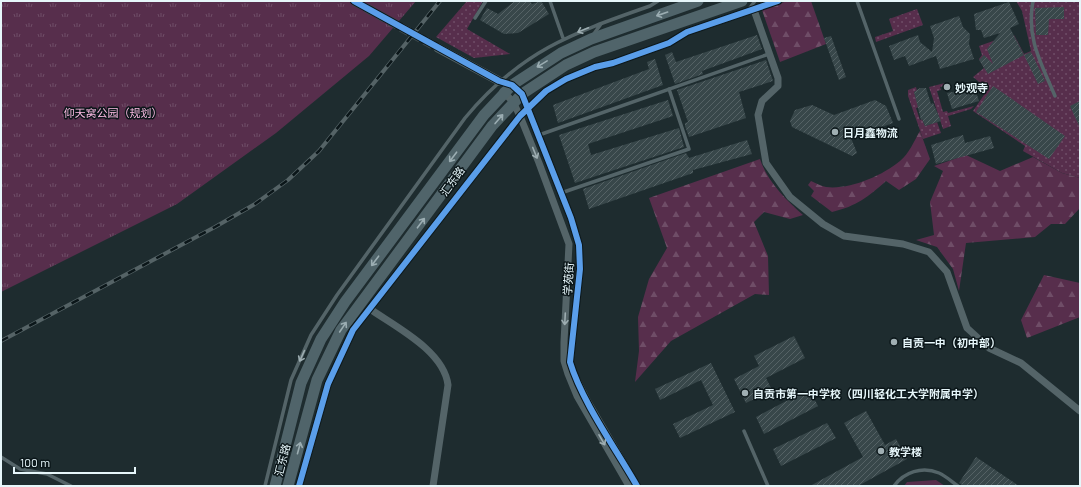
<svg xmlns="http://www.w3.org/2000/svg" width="1081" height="487" font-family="Barlow,'Noto Sans SC',sans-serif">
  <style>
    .grass { fill: url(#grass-dots) }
    .forest { fill: url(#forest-firs) }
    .park { fill: url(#park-tufts) }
    .pitch { fill: #572e4c }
    .building { fill: url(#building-hatch) }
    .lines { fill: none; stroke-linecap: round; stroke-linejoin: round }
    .tertiary-tunnel { stroke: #3c4a4d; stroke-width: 9; stroke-dasharray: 9 4.5; stroke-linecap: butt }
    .service { stroke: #546468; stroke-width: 3.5 }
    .minor { stroke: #546468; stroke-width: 7 }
    .tertiary { stroke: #546468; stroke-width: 9 }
    .primary { stroke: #50646a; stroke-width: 11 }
    .rail-casing { stroke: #556366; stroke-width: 4 }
    .rail { stroke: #0b1619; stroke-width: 2.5; stroke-dasharray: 8; stroke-linecap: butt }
    .cycleway-casing { stroke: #0b1619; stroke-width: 8 }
    .cycleway { stroke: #5a9eea; stroke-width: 6 }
    .oneway { stroke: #9badb2 }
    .oneway2 { stroke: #9dadb1 }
    .poi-dot { fill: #a0afb3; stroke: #0b1619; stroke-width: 1.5 }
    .labels { text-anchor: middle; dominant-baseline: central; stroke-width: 3; stroke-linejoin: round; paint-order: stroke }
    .poi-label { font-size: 11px; font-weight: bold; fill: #e6f6fa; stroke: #0b1619; text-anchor: start }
    .park-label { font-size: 11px; fill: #febce5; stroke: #0b1619 }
    .street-label { font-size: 11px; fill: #e6f6fa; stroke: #0b1619 }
  </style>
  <defs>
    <pattern id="grass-dots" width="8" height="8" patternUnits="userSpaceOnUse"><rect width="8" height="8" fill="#572e4c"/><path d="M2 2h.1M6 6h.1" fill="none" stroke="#6f4d67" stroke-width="1.8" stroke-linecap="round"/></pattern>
    <pattern id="forest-firs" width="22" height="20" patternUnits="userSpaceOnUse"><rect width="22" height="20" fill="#572e4c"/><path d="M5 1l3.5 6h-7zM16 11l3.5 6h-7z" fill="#6f4d67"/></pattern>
    <pattern id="park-tufts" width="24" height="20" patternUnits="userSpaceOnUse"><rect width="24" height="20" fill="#572e4c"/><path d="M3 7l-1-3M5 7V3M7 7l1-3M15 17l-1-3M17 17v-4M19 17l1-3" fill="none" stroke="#6f4d67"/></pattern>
    <pattern id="building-hatch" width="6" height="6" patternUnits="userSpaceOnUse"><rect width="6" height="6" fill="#38474a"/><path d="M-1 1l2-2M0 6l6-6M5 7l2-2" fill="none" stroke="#556265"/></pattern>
  </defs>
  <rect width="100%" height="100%" fill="#1e2c2f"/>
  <path class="grass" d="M467,1H483L467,29L510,54L474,58L436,37Z
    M1016,1H1080V178L1062,173L1023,151L1025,146L973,111L988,89L973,77L984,68L979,59L982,55L979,46L996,40L998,43L1014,35L1024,54L1031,51L1022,11Z
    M917,9L923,25L876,42L875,37L893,31L889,19Z
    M945,83L946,86L940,87L941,90L937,91L943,112L947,111L948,113L974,106L971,109L948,116L951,126L943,129L929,87Z
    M916,87L917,91L914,92L919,107L916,108L920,120L922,119L925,126L937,122L941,133L923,139L908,96V90Z"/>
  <path class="forest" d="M787,1H811L826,44L780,62L762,10Z
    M920,131L930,159L916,179L899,190L886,181C868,197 857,206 832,212L811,196L814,191L808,185L811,181C816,183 821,186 826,187C849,190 882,176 900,161C909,154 914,141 920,131Z
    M966,155L1000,171L1033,157L1062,173L1080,178V208L1065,224H1051L1035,237L966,243L959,291L953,269L937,247L916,240L934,235L930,202L943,171L934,166Z
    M760,159C767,181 786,200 803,215L790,219L764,212L754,222L768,256L769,295L755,294L671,341L635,382L639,351L638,317L649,279L667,248L649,198Z
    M1044,275L1080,283V317L1027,338L1021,320Z"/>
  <path class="park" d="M1,1H416L369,56L276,133L177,204L1,292Z"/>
  <path class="pitch" d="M936,480L945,486H904L907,482Z"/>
  <path class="building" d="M515,1H530L532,4L541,1L549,14L518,33L504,34L480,20L487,8L498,14Z
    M1009,2L1019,24L1010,28L1024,55L988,74L979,60L984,55L993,64L987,49L1000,33L984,38L981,30H976L974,14Z
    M1064,7V19H1049L1048,35H1036L1035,8Z
    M959,16L963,27L970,34L969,44L974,59L940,69L936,56L909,66L905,56L894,60L889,46L918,35L920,42L932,52L934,38L930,26Z
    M757,35L762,49L702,71L703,74L675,84L665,55L672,52L676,62Z
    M831,36L846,77L839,80L824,38Z
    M1031,52L1045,81L1038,84L1024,55Z
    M655,59L663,85L558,123L553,105L649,69L647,62Z
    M766,60L773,81L739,92L746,118L689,137L685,126V123L688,122L677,90Z
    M963,84L964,89L974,86L979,101L952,109L947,93L958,91L956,86Z
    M993,86L1065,136L1049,159L976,112Z
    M920,88H926L931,104L933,103L941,121L925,126L922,119L921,120L914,92Z
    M668,100L673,116L588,144L591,155L679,128L684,147L575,183L559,135Z
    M875,100L886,106L893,123L851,138L857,153L852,156L792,127L790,121L795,110L812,105L834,115Z
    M1080,101V128L1070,106Z
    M963,135L965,143L990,136L994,148L936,164L931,145Z
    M747,140L752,154L693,170V173L589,209L583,189L686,153L689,158Z
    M794,336L805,358L766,378L772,390L746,403L734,379L759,366L754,356Z
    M711,363L735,412L680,438L673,424L713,405L701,380L660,400L655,389Z
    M809,389L818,406L764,434L756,417Z
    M866,411L885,445L896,439L907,459L858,486H810L863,457L844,423Z
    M827,423L836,438L781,466L773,449Z
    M976,457L1019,486H963L961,484L959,483Z"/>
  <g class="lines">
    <path class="tertiary-tunnel" d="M354,1L438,48"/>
    <path class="service" d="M550,1L563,38
      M857,1L899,119
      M1033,1C1026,38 1041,63 1055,96
      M749,9L755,1
      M475,18L486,1
      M593,35L601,24
      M539,135L769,54
      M561,193L689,149L669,89
      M744,431L768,486
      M1,457L20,469L47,474L71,486
      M265,486L291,380L311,335L337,295L465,118C521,51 570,34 650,6L658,1
      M894,486C904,472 922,466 939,473C946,476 952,482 958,486"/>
    <path class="minor" d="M754,10L778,78V86L762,101L758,115L766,163L790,197L823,224L844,236L903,244L929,252L947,272L967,328L989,348L1021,363L1080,411
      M499,81L512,85L522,94L571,218L579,245L580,269L570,362L573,372L588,402L637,486
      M503,91L513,102L520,116L539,163L569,244L564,342V361L568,374L577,396L629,486
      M370,309C396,327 444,351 448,385L433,486
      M299,486L328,384L353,330L520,116L546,91L566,79L595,67L613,63L669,43L687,32L778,1"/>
    <path class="tertiary" d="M438,48L499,81"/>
    <path class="primary" d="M275,486L301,383L321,339L345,302L484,115L512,85L561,53L591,39L698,1
      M288,486L317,380L341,330L492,126L522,94L566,65L594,52L742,1"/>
    <defs>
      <path id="rail" d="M1,341L215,227L255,204L288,180L319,151L440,1"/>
    </defs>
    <use href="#rail" class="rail-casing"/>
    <use href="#rail" class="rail"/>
    <defs>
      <path id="cycleway" d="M354,1L499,81L512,85L522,94L571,218L579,245L580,269L570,362C582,402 616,449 637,486
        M299,486L328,384L353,330L520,116L546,91L566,79L595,67L613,63L669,43L687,32L778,1"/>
    </defs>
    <use href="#cycleway" class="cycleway-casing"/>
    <use href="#cycleway" class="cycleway"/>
  </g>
  <defs><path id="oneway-shaft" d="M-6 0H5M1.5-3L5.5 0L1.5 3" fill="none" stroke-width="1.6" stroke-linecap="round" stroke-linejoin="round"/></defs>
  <g class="oneway">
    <use href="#oneway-shaft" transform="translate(662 14) rotate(161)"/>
    <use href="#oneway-shaft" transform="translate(542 64) rotate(149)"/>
    <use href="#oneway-shaft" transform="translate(499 119) rotate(-49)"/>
    <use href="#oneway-shaft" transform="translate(453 157) rotate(127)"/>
    <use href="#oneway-shaft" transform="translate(421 223) rotate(-53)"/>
    <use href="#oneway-shaft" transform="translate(375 261) rotate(127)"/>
    <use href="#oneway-shaft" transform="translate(343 327) rotate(-56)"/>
    <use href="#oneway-shaft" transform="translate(299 448) rotate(-75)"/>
  </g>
  <g class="oneway2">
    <use href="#oneway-shaft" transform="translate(583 30) rotate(158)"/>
    <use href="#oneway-shaft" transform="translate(535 153) rotate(68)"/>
    <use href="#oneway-shaft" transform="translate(565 319) rotate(93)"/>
    <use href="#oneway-shaft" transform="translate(302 356) rotate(114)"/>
    <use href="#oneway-shaft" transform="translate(602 440) rotate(60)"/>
  </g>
  <g class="poi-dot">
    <circle cx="947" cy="87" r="4"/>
    <circle cx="835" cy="132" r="4"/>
    <circle cx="894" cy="342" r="4"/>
    <circle cx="745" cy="393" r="4"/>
    <circle cx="881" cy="451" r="4"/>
  </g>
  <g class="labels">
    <g class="poi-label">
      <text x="955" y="87">妙观寺</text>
      <text x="843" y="132">日月鑫物流</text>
      <text x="902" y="342">自贡一中（初中部）</text>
      <text x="753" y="393">自贡市第一中学校（四川轻化工大学附属中学）</text>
      <text x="889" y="451">教学楼</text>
    </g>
    <g class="park-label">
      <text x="113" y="112">仰天窝公园（规划）</text>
    </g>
    <g class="street-label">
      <text transform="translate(452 181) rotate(-54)">汇东路</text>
      <text transform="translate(568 279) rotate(-86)">学苑街</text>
      <text transform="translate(282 460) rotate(-76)">汇东路</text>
    </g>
  </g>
  <rect width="1081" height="487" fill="none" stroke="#e6f6fa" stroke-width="4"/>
  <path d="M14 467v6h121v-6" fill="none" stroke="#e6f6fa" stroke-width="2"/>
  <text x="20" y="467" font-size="12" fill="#e6f6fa" stroke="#0b1619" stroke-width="3" paint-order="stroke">100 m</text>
</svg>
